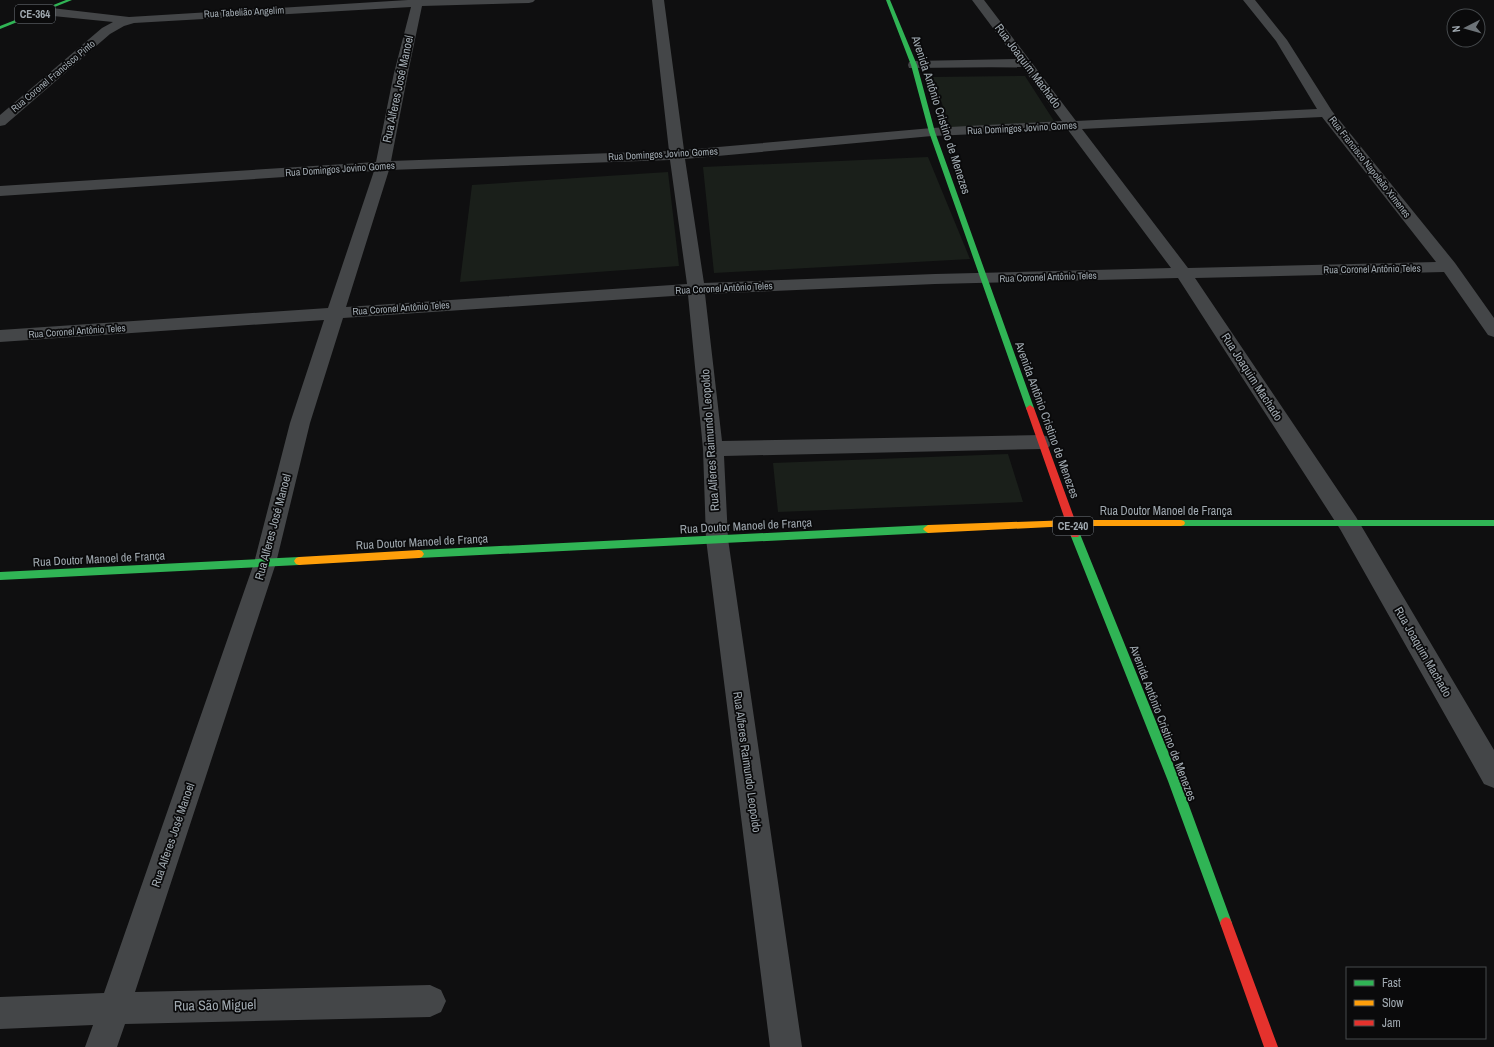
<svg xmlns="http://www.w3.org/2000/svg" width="1494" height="1047" font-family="'Archivo Narrow',sans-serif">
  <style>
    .green { fill: #1a1f1a }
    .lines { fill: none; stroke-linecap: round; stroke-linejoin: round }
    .street { fill: #444648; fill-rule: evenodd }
    .fast { fill: #30b455; fill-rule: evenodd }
    .slow { fill: #ff9f0a; fill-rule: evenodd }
    .jam { fill: #e5322d; fill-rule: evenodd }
    .labels { text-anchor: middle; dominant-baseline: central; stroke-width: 3.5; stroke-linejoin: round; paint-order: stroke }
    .far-street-label { font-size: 10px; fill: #a0a9b0; stroke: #0a0a0b }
    .shield { fill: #0a0a0b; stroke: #73797e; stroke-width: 1 }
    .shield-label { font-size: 11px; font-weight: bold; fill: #a0a9b0 }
    .street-label { font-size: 12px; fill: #a0a9b0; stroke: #0a0a0b }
    .near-street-label { font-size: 14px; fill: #a0a9b0; stroke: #0a0a0b }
  </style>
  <rect width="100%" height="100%" fill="#0f0f10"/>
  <path class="green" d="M1025,76L1054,121L951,130L933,77Z
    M928,157L970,259L714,273L703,167Z
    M668,172L679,266L460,282L472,185Z
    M1008,454L1023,502L778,512L773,463Z"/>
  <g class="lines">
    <path class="street" d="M408,0H535L533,2L529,3L422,6L408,73L391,161L669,151L652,0H664L684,150L932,128L1062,121L1022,67L909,68L908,65L909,62L914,61L1016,59L972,0H984L1076,121L1317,109L1276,41L1243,0H1255L1287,40L1332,111L1455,263L1494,318V337L1488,335L1444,272L1195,278L1356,517L1494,750V788L1484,784L1340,529L1178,278L935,284L705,294L722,441L1042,435L1049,437L1052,442L1049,447L1042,449L724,456L728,539L802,1047H770L706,539L703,449L688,295L343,318L310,423L276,563L135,992L430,985L441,990L446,1001L441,1012L430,1017L125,1024L117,1047H85L93,1025L0,1029V997L104,993L254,563L290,423L324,320L0,342V330L328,308L374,171L0,196V186L376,162L394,73L411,7L134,23L124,26L110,34L5,125L0,126V115L102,28L113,22L43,15L39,14L37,11L39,8L43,7L129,17ZM1322,117L1436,262L1188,268L1082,129ZM1068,130L1171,268L935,274L704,283L685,159L932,136ZM670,160L687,284L346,307L389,170Z"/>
    <path class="fast" d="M66,0H72L0,29V26Z
      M886,0H890L917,65L935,132L1034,408L1033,410H1027L1026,408L929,132L911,65Z
      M1181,520H1494V526H1181L1178,525L1177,523L1178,521Z
      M928,525L931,527L933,529L931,531L928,533L419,558L416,557L414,554L416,551L419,550Z
      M1075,530L1078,531L1080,534L1180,781L1232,923L1230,927L1226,929L1222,927L1220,923L1168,781L1070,534L1072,531Z
      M299,557L302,558L304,561L302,564L299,565L0,580V572Z"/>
    <path class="slow" d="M1071,520H1181L1184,521L1185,523L1184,525L1181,526H1071L928,533L925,531L923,529L925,527L928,525Z
      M419,550L422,551L424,554L422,557L419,558L299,565L296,564L294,561L296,558L299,557Z"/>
    <path class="jam" d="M1030,405L1034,408L1080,534L1078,537H1072L1070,534L1026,408Z
      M1226,917L1230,919L1232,923L1278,1047H1264L1220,923L1222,919Z"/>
  </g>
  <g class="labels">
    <g class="far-street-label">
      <text transform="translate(244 12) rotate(-3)">Rua Tabelião Angelim</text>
      <text transform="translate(53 76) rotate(-40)">Rua Coronel Francisco Pinto</text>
      <text transform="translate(1022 128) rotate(-3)">Rua Domingos Jovino Gomes</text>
      <text transform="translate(663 154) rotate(-3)">Rua Domingos Jovino Gomes</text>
      <text transform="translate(1370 167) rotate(52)">Rua Francisco Napoleão Ximenes</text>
      <text transform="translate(340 169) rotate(-4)">Rua Domingos Jovino Gomes</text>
      <text transform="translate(1372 269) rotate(-1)">Rua Coronel Antônio Teles</text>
      <text transform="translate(1048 277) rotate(-2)">Rua Coronel Antônio Teles</text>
      <text transform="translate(724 288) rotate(-3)">Rua Coronel Antônio Teles</text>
      <text transform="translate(401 308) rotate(-4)">Rua Coronel Antônio Teles</text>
      <text transform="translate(77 331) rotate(-4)">Rua Coronel Antônio Teles</text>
    </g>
    <g class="shield">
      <rect x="15" y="5" width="40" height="18" rx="3"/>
      <rect x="1053" y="517" width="40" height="18" rx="3"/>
    </g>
    <g class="shield-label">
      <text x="35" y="14">CE-364</text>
      <text x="1073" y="526">CE-240</text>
    </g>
    <g class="street-label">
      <text transform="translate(1028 66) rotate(53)">Rua Joaquim Machado</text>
      <text transform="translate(398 89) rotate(-78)">Rua Alferes José Manoel</text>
      <text transform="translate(941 115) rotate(72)">Avenida Antônio Cristino de Menezes</text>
      <text transform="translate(1252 377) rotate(57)">Rua Joaquim Machado</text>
      <text transform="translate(1047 420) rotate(70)">Avenida Antônio Cristino de Menezes</text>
      <text transform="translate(710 440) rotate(-94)">Rua Alferes Raimundo Leopoldo</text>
      <text x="1166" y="511">Rua Doutor Manoel de França</text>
      <text transform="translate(746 526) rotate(-3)">Rua Doutor Manoel de França</text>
      <text transform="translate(273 527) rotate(-75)">Rua Alferes José Manoel</text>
      <text transform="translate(422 542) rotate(-3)">Rua Doutor Manoel de França</text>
      <text transform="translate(99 559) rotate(-3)">Rua Doutor Manoel de França</text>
      <text transform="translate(1423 652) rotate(60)">Rua Joaquim Machado</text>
      <text transform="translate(1163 723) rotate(69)">Avenida Antônio Cristino de Menezes</text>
      <text transform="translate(747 762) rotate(82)">Rua Alferes Raimundo Leopoldo</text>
      <text transform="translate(173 835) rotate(-71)">Rua Alferes José Manoel</text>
    </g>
    <g class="near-street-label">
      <text transform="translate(215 1005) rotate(-1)">Rua São Miguel</text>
    </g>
  </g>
  <rect x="1346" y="967" width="140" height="72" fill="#0a0a0b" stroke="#464a4d"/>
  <rect x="1354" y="980" width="20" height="6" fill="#30b455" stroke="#464a4d"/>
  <text x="1382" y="987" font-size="12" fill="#a0a9b0">Fast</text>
  <rect x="1354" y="1000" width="20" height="6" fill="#ff9f0a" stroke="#464a4d"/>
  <text x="1382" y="1007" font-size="12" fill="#a0a9b0">Slow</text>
  <rect x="1354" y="1020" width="20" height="6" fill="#e5322d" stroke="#464a4d"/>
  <text x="1382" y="1027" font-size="12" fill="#a0a9b0">Jam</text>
  <g transform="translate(1466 28) rotate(264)"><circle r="19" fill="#0a0a0b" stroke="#464a4d"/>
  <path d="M0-3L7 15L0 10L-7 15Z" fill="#6d7378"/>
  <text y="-6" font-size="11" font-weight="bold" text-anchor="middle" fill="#a0a9b0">N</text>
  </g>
</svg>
